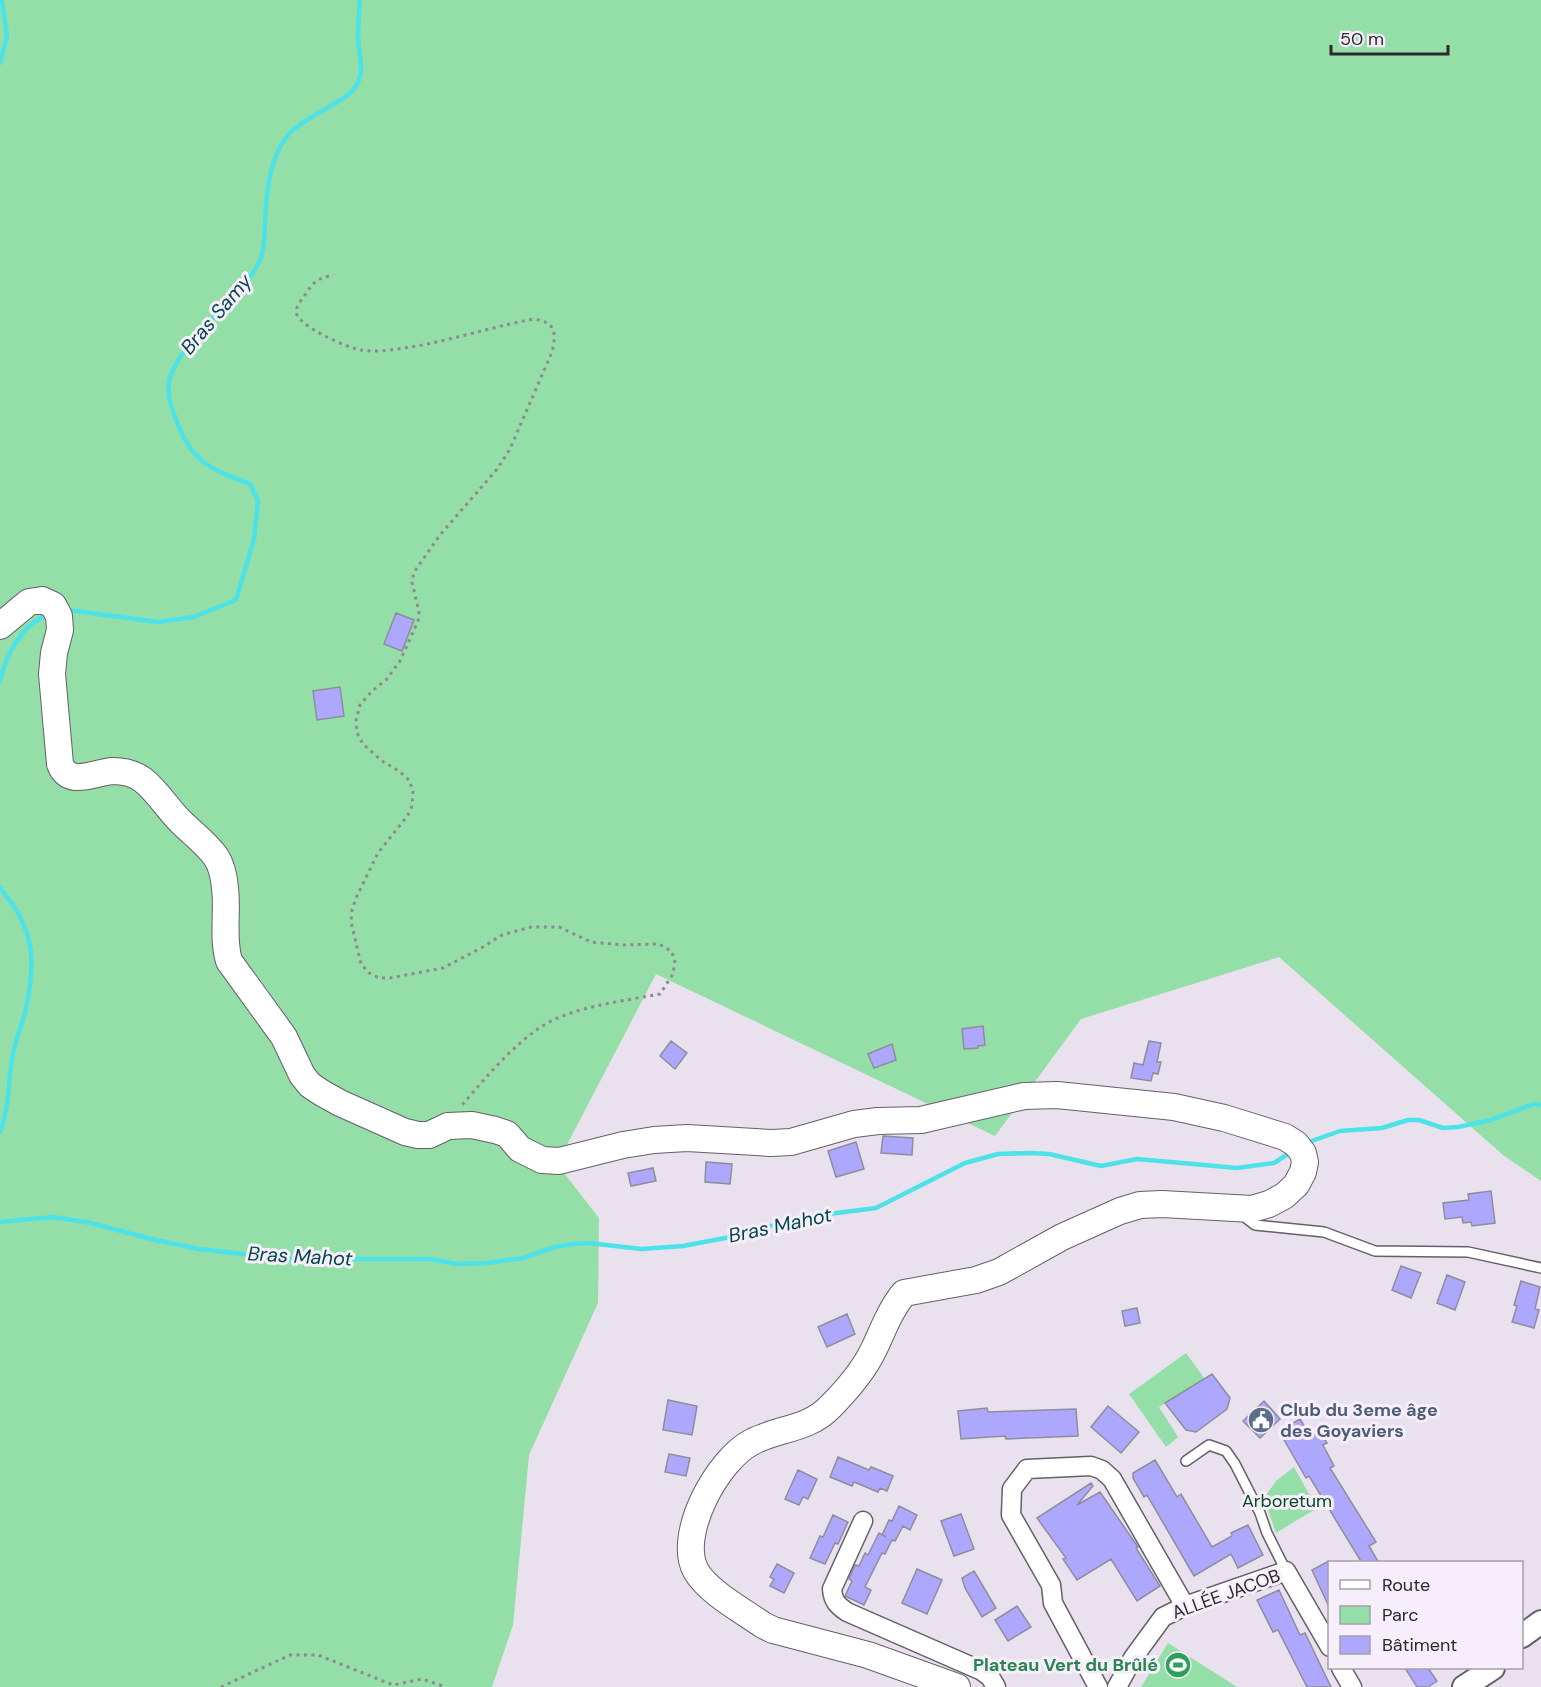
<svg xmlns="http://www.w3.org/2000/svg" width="1541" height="1687" font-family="'DM Sans',sans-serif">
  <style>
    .green { fill: #94dea7 }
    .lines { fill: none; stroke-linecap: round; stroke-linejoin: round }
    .stream { stroke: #4de2e8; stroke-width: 4.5 }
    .building { fill: #ada7fe; stroke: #8e8e9b; stroke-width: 1.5 }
    .service-casing { stroke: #665e69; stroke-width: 12 }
    .minor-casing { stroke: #665e69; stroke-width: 21 }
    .tertiary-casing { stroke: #665e69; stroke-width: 26 }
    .secondary-casing { stroke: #665e69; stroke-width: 28 }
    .path { stroke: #8f8992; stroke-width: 3; stroke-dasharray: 3 4.5; stroke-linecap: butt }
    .service { stroke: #fff; stroke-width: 9 }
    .minor { stroke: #fff; stroke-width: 18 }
    .tertiary { stroke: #fff; stroke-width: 22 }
    .secondary { stroke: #fff; stroke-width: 26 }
    .labels { text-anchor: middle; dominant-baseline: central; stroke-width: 6; stroke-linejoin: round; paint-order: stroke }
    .service-label { font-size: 18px; font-weight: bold; fill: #4e5e75; stroke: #f7eefb; text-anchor: start }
    .park-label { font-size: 18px; fill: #054a23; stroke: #f7eefb }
    .street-label { font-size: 18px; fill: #2c292e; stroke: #f7eefb }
    .leisure-label { font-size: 18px; font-weight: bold; fill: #27864d; stroke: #f7eefb; text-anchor: end }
    .water-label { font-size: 20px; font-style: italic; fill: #02484b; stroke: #f7eefb }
  </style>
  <rect width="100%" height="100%" fill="#eae1ee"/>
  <path class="green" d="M0,0H1541V1181L1503,1155L1279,957L1081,1019L995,1136L656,974L557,1164L599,1218L598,1303L529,1455L513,1625L492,1687H0Z
    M1186,1353L1205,1379L1159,1407L1178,1437L1166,1447L1129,1394Z
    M1294,1467L1317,1508L1276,1533L1264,1498L1276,1481Z
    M1168,1643L1237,1687H1141Z"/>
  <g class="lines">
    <path class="stream" d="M0,63L7,36L2,0
      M65,611H76L158,622L194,617L236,600L254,539L258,501L250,484C213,470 192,463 177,422C172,409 167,397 169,383C169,377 173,371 175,366C195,326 238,303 258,264C265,252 264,237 265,223C266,195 269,160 287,136C304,116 346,103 356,86C366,70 358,53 358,36C358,24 359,12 360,0
      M0,681C6,655 22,624 48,615
      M0,888C36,929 37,965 24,1016C20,1030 14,1045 12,1060C8,1085 9,1108 0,1132
      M1306,1143L1340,1131L1382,1128L1408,1120H1419L1443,1128L1458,1127L1491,1120L1534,1104L1541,1105
      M0,1222L53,1217L91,1223L155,1240L199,1249L286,1259H430L456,1264L487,1263L523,1258L555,1247L573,1244L589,1243L641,1249L683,1246L725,1238L805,1217L876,1208L965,1163L998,1154L1030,1153L1049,1154L1101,1166L1137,1159L1237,1168L1274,1163L1291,1152"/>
  </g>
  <path class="building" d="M396,613L414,620L402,651L384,644Z
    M340,687L344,716L317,720L313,691Z
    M983,1026L985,1045L978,1046V1048L964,1049L962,1029Z
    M671,1041L687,1053L675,1069L660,1056Z
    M1149,1041L1161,1043L1157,1062H1161L1158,1074L1153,1073L1151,1081L1131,1078L1134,1063L1143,1065Z
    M892,1044L896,1060L874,1068L868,1054Z
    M883,1136L913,1138L912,1155L881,1153Z
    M856,1142L864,1169L836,1177L828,1151Z
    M706,1162L732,1164L730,1184L705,1182Z
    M653,1168L656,1181L631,1186L628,1173Z
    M1491,1191L1495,1223L1472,1226L1471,1222L1463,1223L1462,1217L1445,1219L1443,1203L1469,1200L1468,1194Z
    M1401,1266L1421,1273L1411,1298L1392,1290Z
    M1447,1275L1465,1282L1455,1310L1437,1303Z
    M1521,1281L1540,1287L1535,1309L1539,1310L1534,1328L1512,1322L1517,1306L1514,1305Z
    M1137,1308L1140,1323L1125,1326L1122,1311Z
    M847,1314L855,1334L827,1347L818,1327Z
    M1212,1374L1230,1398L1227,1409L1196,1432L1186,1430L1165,1403Z
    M668,1400L697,1406L692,1435L663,1430Z
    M1264,1401L1280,1419L1260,1438L1243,1421Z
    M1108,1406L1139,1432L1121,1453L1091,1427Z
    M987,1408L988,1412L1076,1409L1078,1436L1006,1439L1005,1436L961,1439L958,1411Z
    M1300,1419L1311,1437L1320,1432L1327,1443L1323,1445L1334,1466L1330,1468L1376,1542L1369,1546L1379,1563H1362L1309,1476L1306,1478L1279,1431Z
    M669,1454L690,1458L686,1476L665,1472Z
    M838,1457L869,1470L871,1467L893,1476L887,1491L880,1488L878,1492L854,1482L852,1486L830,1477Z
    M1155,1460L1177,1497L1181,1494L1212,1547L1232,1536L1231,1533L1248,1525L1263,1555L1238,1568L1231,1554L1194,1576L1147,1495L1144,1497L1133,1478V1473Z
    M798,1470L817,1479L808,1499L803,1497L799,1505L785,1499Z
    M1091,1483L1093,1486L1077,1505L1100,1492L1138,1547L1136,1548L1160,1586L1137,1601L1111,1559L1077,1580L1063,1559L1066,1558L1037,1518Z
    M899,1506L917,1515L910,1530L903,1526L895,1541L892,1540L885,1554L882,1553L865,1587L871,1590L864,1605L845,1596L852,1581L849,1579L855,1565L859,1566L865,1553L868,1555L879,1533L886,1537L882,1535L889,1520L892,1521Z
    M961,1514L974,1549L954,1556L941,1521Z
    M833,1515L848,1522L838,1544L835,1543L825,1564L810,1558L820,1536L823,1537Z
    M1329,1561V1607L1312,1570Z
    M777,1564L794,1573L784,1593L770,1586L774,1579L770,1577Z
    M917,1569L942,1580L927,1614L902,1603Z
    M974,1571L996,1608L982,1617L965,1588L962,1578Z
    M1279,1590L1300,1635L1305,1633L1331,1687H1307L1278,1630L1273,1632L1257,1600Z
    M1017,1606L1031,1627L1008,1641L995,1620Z
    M1405,1668H1428L1437,1681L1428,1687H1417Z"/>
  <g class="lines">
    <defs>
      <path id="service" d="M1242,1215L1255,1225L1324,1232L1375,1251L1468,1252L1541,1268
        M1186,1461L1209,1445L1226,1451L1235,1464L1260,1513L1267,1533L1286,1571"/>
      <path id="minor" d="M863,1521L832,1589C833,1601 837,1605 847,1612L982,1671L990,1677L996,1687
        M1341,1668L1352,1687
        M1098,1687L1053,1603L1051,1585L1011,1515L1012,1489L1027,1469L1091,1466L1102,1470L1112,1479L1185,1606
        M1117,1687L1133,1658L1163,1617L1185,1606L1286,1571L1330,1647"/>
      <path id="tertiary" d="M1522,1636L1541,1622
        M1464,1687L1493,1668"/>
      <path id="secondary" d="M0,626L29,602L42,600L53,605L59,616L60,630L54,653L52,674L60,764C69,788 95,772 113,771C123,771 135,774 143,780C157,791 168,809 180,821C192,833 207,844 216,857C222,866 224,877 225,888C228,912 222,938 229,961L284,1037L302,1075L310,1085L322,1093L340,1103L405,1132L418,1135H429L448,1126L472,1125L495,1130L507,1134L520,1149L542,1160L559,1161L623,1145L654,1140L687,1138L771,1143L791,1142L854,1124L878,1121L921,1120L1024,1096L1057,1095L1174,1107L1224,1118L1285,1137L1296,1144L1303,1153L1305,1162L1303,1172L1296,1185L1284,1196L1269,1204L1252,1209L1162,1204L1140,1205L1120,1211L1062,1237L999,1272L976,1280L904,1293C890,1310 883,1330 874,1349C864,1370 846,1391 830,1407C808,1430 778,1428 752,1442C718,1459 676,1535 696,1571C708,1592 743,1611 763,1625L773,1630L868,1655L957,1687"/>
    </defs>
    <use href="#service" class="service-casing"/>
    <use href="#minor" class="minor-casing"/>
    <use href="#tertiary" class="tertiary-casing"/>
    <use href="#secondary" class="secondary-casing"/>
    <path class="path" d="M329,276C316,279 312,284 305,295C302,299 297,305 296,311C296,326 348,348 361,350C377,353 395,349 411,347C452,340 492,327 533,319C555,322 557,331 552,352L510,449L498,468L440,535L414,572L412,582L419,612L418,621L400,661L386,680L372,691L360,705L356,721L357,733L363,744L382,761L399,771L409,780L413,791L412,806L408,815L378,853L356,898L352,910L351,922L361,964L369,973L379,978H390L443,968L483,947L502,935L531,927H559L591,942L623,945L659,944L671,951L675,960L673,974L660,994C629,1000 595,1004 565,1015C526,1028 489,1074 462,1105
      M221,1687L290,1655H318L393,1685L422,1679L446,1687"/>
    <use href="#service" class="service"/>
    <use href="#minor" class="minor"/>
    <use href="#tertiary" class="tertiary"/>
    <use href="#secondary" class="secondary"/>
  </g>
  <defs>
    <symbol id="civic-disc" viewBox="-11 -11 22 22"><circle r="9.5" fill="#5c6f8a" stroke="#f7eefb"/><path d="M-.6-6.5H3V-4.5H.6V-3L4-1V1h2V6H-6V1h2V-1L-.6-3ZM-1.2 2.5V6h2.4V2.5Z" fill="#fff"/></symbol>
    <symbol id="stadium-disc" viewBox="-11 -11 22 22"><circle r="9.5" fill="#2e9e5b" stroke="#f7eefb"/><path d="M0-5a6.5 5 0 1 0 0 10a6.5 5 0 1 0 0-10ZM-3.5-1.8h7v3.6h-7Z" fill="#fff"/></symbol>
  </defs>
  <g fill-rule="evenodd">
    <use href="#civic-disc" x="1246" y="1405" width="30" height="30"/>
    <use href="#stadium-disc" x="1163" y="1650" width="30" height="30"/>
  </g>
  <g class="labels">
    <g class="service-label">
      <text x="1280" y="1410">Club du 3eme âge<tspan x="1280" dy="21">des Goyaviers</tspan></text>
    </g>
    <g class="park-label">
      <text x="1287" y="1501">Arboretum</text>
    </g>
    <g class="street-label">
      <text transform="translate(1226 1594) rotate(-20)">ALLÉE JACOB</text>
    </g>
    <g class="leisure-label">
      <text x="1158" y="1665">Plateau Vert du Brûlé</text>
    </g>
    <g class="water-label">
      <text transform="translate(216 314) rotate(-50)">Bras Samy</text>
      <text transform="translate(780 1225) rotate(-12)">Bras Mahot</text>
      <text transform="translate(300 1256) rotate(3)">Bras Mahot</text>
    </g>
  </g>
  <rect x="1328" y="1561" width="195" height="108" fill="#f7eefb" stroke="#a69fa9" stroke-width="1.5"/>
  <rect x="1340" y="1580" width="30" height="9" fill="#ffffff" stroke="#a69fa9" stroke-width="1.5"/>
  <text x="1382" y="1591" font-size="18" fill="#2c292e">Route</text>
  <rect x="1340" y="1606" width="30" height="18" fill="#94dea7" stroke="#a69fa9" stroke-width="1.5"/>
  <text x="1382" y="1621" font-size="18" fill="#2c292e">Parc</text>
  <rect x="1340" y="1636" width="30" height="18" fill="#ada7fe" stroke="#a69fa9" stroke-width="1.5"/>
  <text x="1382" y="1651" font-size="18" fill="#2c292e">Bâtiment</text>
  <path d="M1331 45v9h117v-9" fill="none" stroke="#2c292e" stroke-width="3"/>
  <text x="1340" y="45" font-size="18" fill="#2c292e" stroke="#f7eefb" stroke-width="4.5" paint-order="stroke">50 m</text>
</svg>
